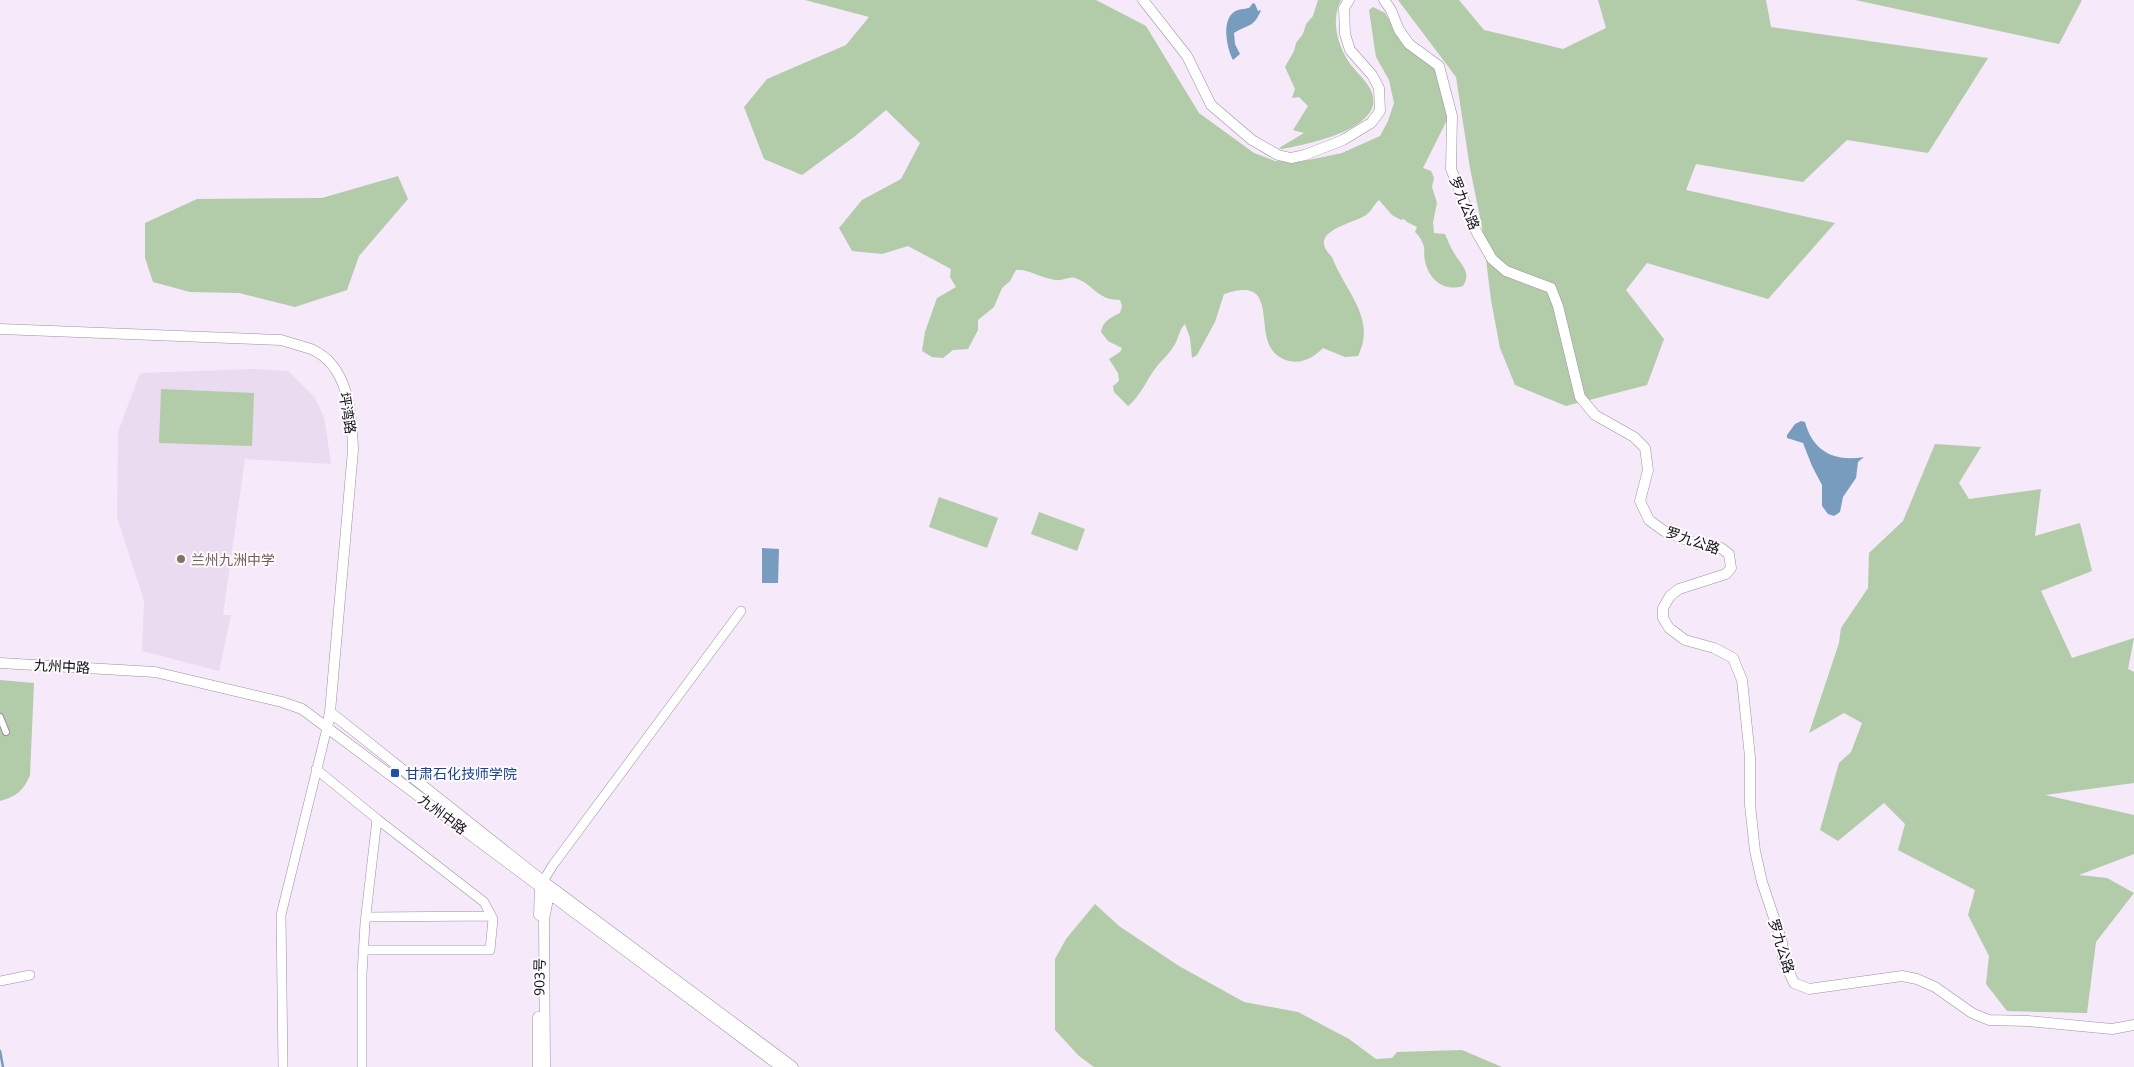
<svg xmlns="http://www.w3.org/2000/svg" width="2134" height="1067" font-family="'Open Sans','Noto Sans SC',sans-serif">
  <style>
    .built { fill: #ebdbf1 }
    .green { fill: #b2cba8 }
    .water { fill: #789cbd }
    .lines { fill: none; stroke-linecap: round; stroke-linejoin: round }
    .stream { stroke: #789cbd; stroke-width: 2.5 }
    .pedestrian-casing { stroke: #9c91a0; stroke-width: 8 }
    .minor-casing { stroke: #9c91a0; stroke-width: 10 }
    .tertiary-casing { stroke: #9c91a0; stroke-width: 11 }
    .pedestrian { stroke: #fff; stroke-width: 6 }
    .minor { stroke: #fff; stroke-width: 9 }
    .tertiary { stroke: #fff; stroke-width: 10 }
    .education-dot { fill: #8d6e63; stroke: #fcfafd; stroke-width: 2 }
    .transit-dot { fill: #1a4fb4; stroke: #fcfafd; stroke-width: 2 }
    .labels { text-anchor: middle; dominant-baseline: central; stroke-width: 4; stroke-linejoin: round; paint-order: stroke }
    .street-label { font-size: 14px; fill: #130f14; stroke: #fcfafd }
    .education-label { font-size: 14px; fill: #785e54; stroke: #fcfafd; text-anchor: start }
    .transit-label { font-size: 14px; fill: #164399; stroke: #fcfafd; text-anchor: start }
  </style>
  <rect width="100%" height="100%" fill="#f5e9fa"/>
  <path class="built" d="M252,369L288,371L315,398L324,417L331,464L245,459L223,615H231L219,671L142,651L144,601L117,517L118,432L140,373Z"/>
  <path class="green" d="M805,0H1096L1146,26L1199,113L1254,153L1275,161L1299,162L1342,153L1380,136L1388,121L1394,103L1389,80L1376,57L1369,10L1373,7L1385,13L1397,33L1436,67L1447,115V120L1423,168L1431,171L1434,178L1432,187L1437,203L1433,222L1434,233L1445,234C1448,240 1450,247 1454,253C1461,265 1472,272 1463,286C1444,292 1429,280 1425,261C1423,255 1426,248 1422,242C1421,238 1418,235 1415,232L1417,227L1407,222L1404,219L1401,220L1392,215L1379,200C1374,204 1372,211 1366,215C1353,224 1305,231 1332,257C1345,292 1377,318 1358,356L1345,357L1323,348C1314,357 1303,364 1289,361C1255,352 1271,312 1257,295C1249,286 1233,291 1224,294L1215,322L1197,355L1192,358L1190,338L1185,324C1179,330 1179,337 1175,344C1170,353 1164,358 1158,365C1147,378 1141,396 1128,406L1114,392L1113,386L1119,381L1118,373L1109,359L1120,352L1122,348L1108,341L1101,332C1103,321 1110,318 1120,313L1122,306L1120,300C1096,300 1094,284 1075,278C1069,276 1063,281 1056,280C1045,279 1033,272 1022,270H1016L1010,281L1002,288L994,307L978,320V330L968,349L953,350L943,358L932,357L922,351L925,332L937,298L956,287L950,277L951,269L908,246L882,254L852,251L839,228L862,200L901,179L920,143L886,110L854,137L802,175L764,159L744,107L767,79L846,45L869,17Z
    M1318,0H1341C1330,21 1338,47 1351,65C1358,74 1368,82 1372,93C1385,129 1305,145 1281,149L1279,148L1304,133L1293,130L1308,106L1299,97L1292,98L1295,89L1285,67L1294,51L1296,43L1303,34L1306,24L1313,16Z
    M1398,0H1459L1484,30L1563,49L1606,28L1598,0H1766L1771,27L1988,58L1928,153L1847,140L1803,182L1696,164L1686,190L1835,223L1768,299L1647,263L1626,290L1664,339L1647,385L1566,406L1515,385L1500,348L1491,300L1482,227L1470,168L1456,77Z
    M1855,0H2082L2059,44Z
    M398,176L408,199L359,256L347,290L295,307L239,293L190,292L153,282L145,258V223L197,199L322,198Z
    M161,389L254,393L252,446L159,443Z
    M1935,444L1981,447L1959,483L1969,499L2041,489L2035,536L2080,523L2092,571L2041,591L2072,658L2134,638L2128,669L2134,672V783L2045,795L2134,815V854L2079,875L2107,878L2134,893L2096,942L2087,1013L2007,1011L1986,984L1989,956L1968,915L1975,890L1898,850L1905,824L1884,803L1838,841L1820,830L1839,763L1851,752L1862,723L1844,713L1809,733L1839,643L1841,628L1868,588L1869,553L1903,521Z
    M939,497L998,518L987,548L929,527Z
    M1039,512L1085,529L1077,551L1031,534Z
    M0,680L34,683L30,775C24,790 16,797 0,801Z
    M1095,904L1119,926L1179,966L1244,1002L1298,1012L1349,1039L1376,1059L1392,1058L1397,1052L1462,1050L1502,1067H1094L1079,1056L1055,1030V959L1066,939Z"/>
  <path class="water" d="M1253,3L1255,4L1258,11L1261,10C1254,28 1248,24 1234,33L1235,44L1240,54L1233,60C1227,49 1221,21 1234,12C1238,9 1244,9 1249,8Z
    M1801,421L1805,422C1813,452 1835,462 1864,457L1858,462L1856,478L1843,497L1840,512L1834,516L1828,514L1822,506V485L1812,466L1803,443L1787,438V435L1795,424Z
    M762,548L779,549L778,583H762Z"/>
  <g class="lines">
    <path class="stream" d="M0,1051L3,1067"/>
    <defs>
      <path id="pedestrian" d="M0,717L6,732"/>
      <path id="minor" d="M316,769L377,819L365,923L362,974V1067
        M540,886L553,865L741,611
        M366,917L491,916
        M364,950H490L493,919L484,902L377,819
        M0,981L30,975
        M283,1067L281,915L327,728"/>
      <path id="tertiary" d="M1143,0L1187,56L1211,105L1252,140L1278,155L1291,158L1305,155L1343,140L1371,123L1380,111L1379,88L1372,75L1350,50L1345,34L1344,8L1349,0
        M1384,0L1391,10L1399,30L1409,44L1439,66L1452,116L1451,169L1476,231L1492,259L1506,271L1551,288L1558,306L1580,397L1595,415L1634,437L1645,448L1648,470L1640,501L1649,520L1664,531L1697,544L1721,548L1729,554L1731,568L1726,574L1679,589L1670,596L1663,608V618L1669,628L1685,640L1714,648L1733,658L1742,680L1750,757V805L1755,851L1762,882L1782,942L1783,959L1794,983L1809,989L1902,976L1917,979L1935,987L1972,1013L1989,1020L2028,1021L2112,1029L2134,1025
        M0,329L281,340C291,343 301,346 311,349C349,365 352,415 353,450L330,712L327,728
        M0,663L155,672L282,702L302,709L781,1067
        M330,712L543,881L793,1067
        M539,915L540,886
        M538,1067V1017
        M545,1067L544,919L550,889"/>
    </defs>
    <use href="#pedestrian" class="pedestrian-casing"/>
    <use href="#minor" class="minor-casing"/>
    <use href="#tertiary" class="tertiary-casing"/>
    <use href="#pedestrian" class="pedestrian"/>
    <use href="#minor" class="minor"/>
    <use href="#tertiary" class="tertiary"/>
  </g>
  <circle class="education-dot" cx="181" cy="559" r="5"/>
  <rect class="transit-dot" x="390" y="768" width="10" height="10" rx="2.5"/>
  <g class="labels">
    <g class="street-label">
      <text transform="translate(1465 203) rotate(68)">罗九公路</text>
      <text transform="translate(348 413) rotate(81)">坪湾路</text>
      <text transform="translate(1693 540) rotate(19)">罗九公路</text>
      <text transform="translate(62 666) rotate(3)">九州中路</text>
      <text transform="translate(443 814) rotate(37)">九州中路</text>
      <text transform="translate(1782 946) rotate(73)">罗九公路</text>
      <text transform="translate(539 977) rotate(-89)">903号</text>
    </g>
    <g class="education-label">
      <text x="191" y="559">兰州九洲中学</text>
    </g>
    <g class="transit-label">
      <text x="405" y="773">甘肃石化技师学院</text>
    </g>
  </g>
</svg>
